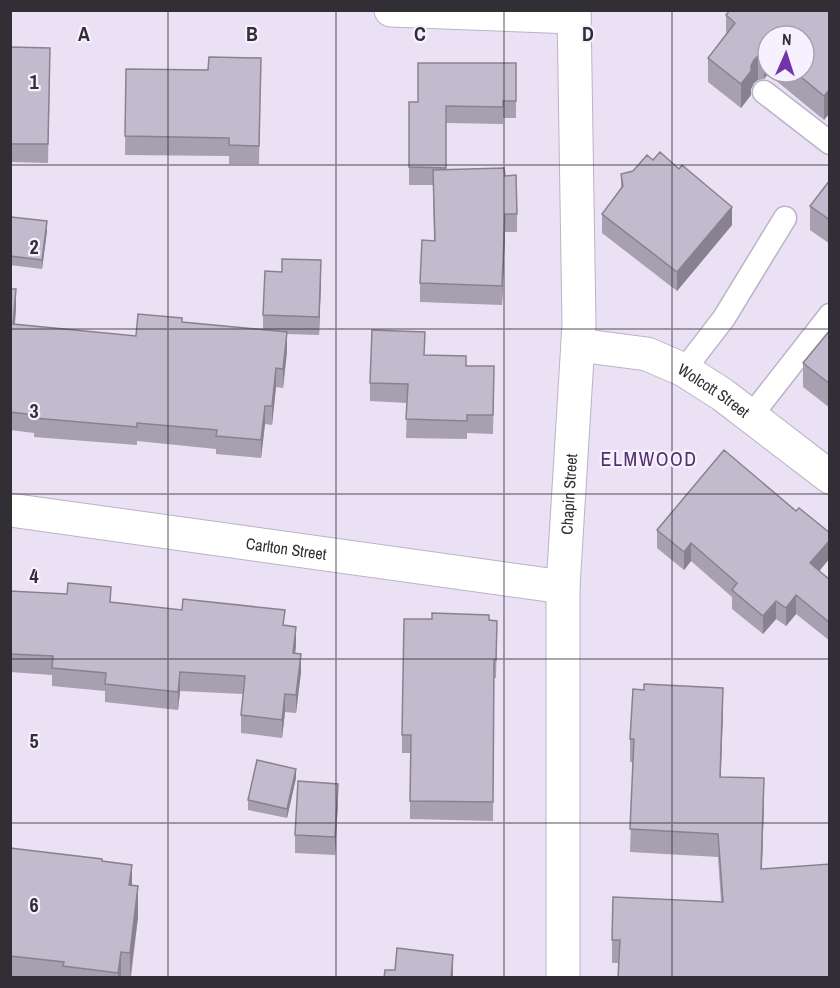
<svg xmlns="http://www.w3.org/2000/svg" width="840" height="988" font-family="'Archivo Narrow',sans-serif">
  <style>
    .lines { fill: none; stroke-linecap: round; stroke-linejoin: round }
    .service-casing { stroke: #bbb3c5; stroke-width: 25 }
    .minor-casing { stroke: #bbb3c5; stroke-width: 35 }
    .service { stroke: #fff; stroke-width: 22 }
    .minor { stroke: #fff; stroke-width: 33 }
    .wall { fill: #a7a0b0; fill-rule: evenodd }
    .shaded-wall { fill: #888290 }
    .building { fill: #c2bacd; stroke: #888290; stroke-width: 1.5 }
    .grid { fill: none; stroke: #322e36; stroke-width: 1.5; stroke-opacity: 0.55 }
    .labels { text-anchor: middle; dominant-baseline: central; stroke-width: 4.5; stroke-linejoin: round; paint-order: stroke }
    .street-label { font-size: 16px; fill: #322e36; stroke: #f6f0ff }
    .quarter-label { font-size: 20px; letter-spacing: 1.5px; fill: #4f316c; stroke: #f6f0ff }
    .grid-label { font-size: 20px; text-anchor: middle; font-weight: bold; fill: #322e36; stroke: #f6f0ff; stroke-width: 4.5; stroke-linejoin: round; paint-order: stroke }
  </style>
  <rect width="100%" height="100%" fill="#eae1f4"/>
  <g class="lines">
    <defs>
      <path id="service" d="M764,92L830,143
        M684,370L724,318L785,218
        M751,416L830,315"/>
      <g id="minor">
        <path d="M391,10L574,17"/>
        <path id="s1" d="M578,345L647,354L684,370L723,395L830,477"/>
        <path id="s2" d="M10,510L563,587"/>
        <path id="s3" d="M563,978V587L579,325L574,10"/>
      </g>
    </defs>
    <use href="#service" class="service-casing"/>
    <use href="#minor" class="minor-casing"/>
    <use href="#service" class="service"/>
    <use href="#minor" class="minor"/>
  </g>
  <path class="wall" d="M729,10H830L824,120L768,74L764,79L758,80L754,83L751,89V95L741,108L708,82V58L726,34V15ZM768,36L804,72H768Z
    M10,47L50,66L48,163L10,162Z
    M261,58L259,164H229V156L125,155L126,69L208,70Z
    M516,63V118H503V124L446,123V170L505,176L517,214V232H505L502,305L420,302V283L434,241L433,185H409V102H418Z
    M653,160L732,225L677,291L602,233V214L621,190V174L633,171Z
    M830,180V244L810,230V206Z
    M10,224L47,231L42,269L10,265Z
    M321,279L319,335L287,334V351L283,388L276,387L272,425L265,424L261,458L216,454V449L137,441V445L34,437V433L10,430V289L16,308L15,324L136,336L182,322L263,330V315Z
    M830,330V408L803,387V363Z
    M466,366L494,384L493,434L467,433V439L406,438L407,403L370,401V383Z
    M796,511L830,533V558L819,571L830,580V641L796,614L786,626L776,619L763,634L732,609V597L691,561L684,570L657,548V530Z
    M10,591L111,602L285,626L296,645L295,653L301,672L296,713L285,712L282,738L241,733V715L243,694L180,691L178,710L105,702V691L52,686V675L10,672Z
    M489,620L497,639L496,678H494L493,821L410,819V753H402V735Z
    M723,710L720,777L764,801L762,869L830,864L619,963H612V940L721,902L718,857L630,852L633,762H630V739Z
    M296,778L287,818L248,810V800Z
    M338,802L335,855L295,853V835Z
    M10,848L102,862L132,885L138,917L131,978H10Z"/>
  <path class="shaded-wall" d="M768,50V74L764,79V55Z
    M758,56V80L754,83L751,89V95L741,108V84L754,60Z
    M830,89V113L824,120V96Z
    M732,207V225L677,291V272Z
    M505,214V232L502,305V286Z
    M47,221V231L42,269V260Z
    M321,260V279L319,335V317Z
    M16,289V308L13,343V324Z
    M287,332V351L283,388V369Z
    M276,368V387L272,425V406Z
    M265,406V424L261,458V440Z
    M830,540V558L810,582V563Z
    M691,543V561L684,570V552Z
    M796,595V614L786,626V608Z
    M776,601V619L763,634V616Z
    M296,627V645L293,671V653Z
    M301,654V672L296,713V695Z
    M180,672V691L178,710V692Z
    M723,688V710L720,799V777Z
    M285,694V712L282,738V720Z
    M296,769V778L287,818V809Z
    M764,778V801L761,892V869Z
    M338,784V802L335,855V837Z
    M132,865V896L129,885Z
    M138,886V917L130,978V953Z
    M121,952V978H118V973Z
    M453,955V978H451Z"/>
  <path class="building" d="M730,10H830V89L824,96L795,72H804V36H768V50L764,55L758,56L754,60L751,66V71L741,84L708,58L735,23L726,15Z
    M10,47L50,48L48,144H10Z
    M209,57L261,58L259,146L229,145V138L125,136L126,69L208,70Z
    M418,63H516V101H503V107L446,106V168L409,167V102H418Z
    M660,152L679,169L682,165L732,207L677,272L602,214L623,186L621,174L633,171L647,155L653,160Z
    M504,168L505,176L516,175L517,214H505L502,286L420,283L422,240L435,241L433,170Z
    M830,180V220L810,206Z
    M11,217L47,221L42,260L10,256Z
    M282,259L321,260L319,317L263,315L265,271L282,272Z
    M10,289H16L13,324L136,336L138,314L182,318V322L287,332L283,369L276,368L272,406H265L261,440L216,436L217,430L137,423V427L34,418V415L10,412Z
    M372,330L425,332L424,355L466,356V366H494L493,415H467V421L406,419L408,384L370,383Z
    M830,330V384L803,363Z
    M724,450L796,511L799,508L830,533V540L810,563L830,580V623L796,595L786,608L776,601L763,616L732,590L737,583L691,543L684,552L657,530Z
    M68,583L111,587L110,602L182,610L183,599L285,610L283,625L296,627L293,653L301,654L296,695L285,694L282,720L241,715L245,676L180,672L178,692L105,684L106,673L52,668L53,656L10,654V591L67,594Z
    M432,613L489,615V620L497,621L496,660H494L493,802L410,801L411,735H402L404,619H432Z
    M644,684L723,688L720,777L764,778L761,869L830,864V978H618L620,940H612L613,897L723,902L718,834L630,829L634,739H630L633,689L644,690Z
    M257,760L296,769L287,809L248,800Z
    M298,781L338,784L335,837L295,835Z
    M10,848L102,859V861L132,865L129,885L138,886L130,953L121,952L118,973L63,966L64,962L10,956Z
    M397,948L453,955L451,978H384L385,970H395Z"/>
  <path class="grid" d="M168,10V978M336,10V978M504,10V978M672,10V978M10,165H830M10,329H830M10,494H830M10,659H830M10,823H830"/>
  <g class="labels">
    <g class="street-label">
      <text stroke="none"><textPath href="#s1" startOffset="146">Wolcott Street</textPath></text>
      <text stroke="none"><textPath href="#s3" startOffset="484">Chapin Street</textPath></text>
      <text stroke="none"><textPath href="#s2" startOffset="279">Carlton Street</textPath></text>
    </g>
    <g class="quarter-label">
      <text x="649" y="458">ELMWOOD</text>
    </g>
  </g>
  <g class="grid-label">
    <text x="84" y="41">A</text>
    <text x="252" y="41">B</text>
    <text x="420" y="41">C</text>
    <text x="588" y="41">D</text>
    <text x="34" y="89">1</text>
    <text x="34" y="254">2</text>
    <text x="34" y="418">3</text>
    <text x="34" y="583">4</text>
    <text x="34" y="748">5</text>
    <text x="34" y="912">6</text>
  </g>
  <rect width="840" height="988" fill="none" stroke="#322e36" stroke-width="24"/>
  <g transform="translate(786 54) rotate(3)"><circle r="28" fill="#f6f0ff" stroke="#a8a2af" stroke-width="1.5"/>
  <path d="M0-4.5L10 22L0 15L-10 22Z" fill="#7434a9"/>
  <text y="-9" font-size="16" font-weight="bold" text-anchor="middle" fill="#322e36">N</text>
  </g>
</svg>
